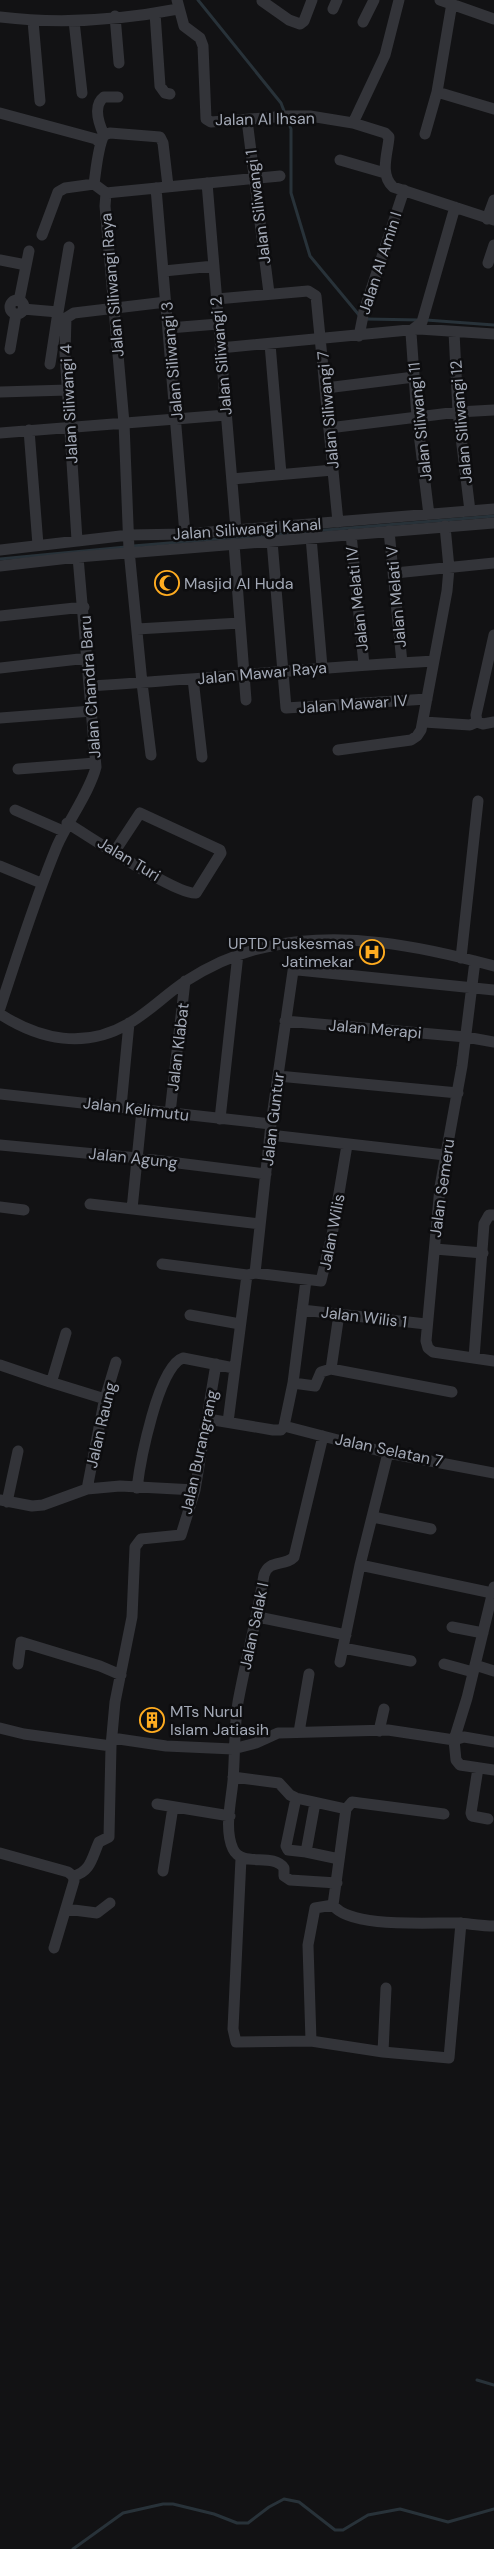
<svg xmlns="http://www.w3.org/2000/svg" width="494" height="2549" font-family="'DM Sans',sans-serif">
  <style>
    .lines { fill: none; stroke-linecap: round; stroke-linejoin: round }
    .stream { stroke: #283239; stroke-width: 3 }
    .minor { stroke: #333439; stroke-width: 11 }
    .labels { text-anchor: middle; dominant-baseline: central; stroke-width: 5; stroke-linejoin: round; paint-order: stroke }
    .street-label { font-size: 16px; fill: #a3a9b6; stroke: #0d0d0f }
    .poi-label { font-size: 16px; fill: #a3a9b6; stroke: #0d0d0f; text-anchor: start }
  </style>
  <rect width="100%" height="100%" fill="#121214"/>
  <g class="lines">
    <path class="stream" d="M198,0L281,103L291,129V193L310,256L359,315
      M366,319L420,320
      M426,320L494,325
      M133,546L494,516
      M0,559L126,547
      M477,2380L494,2385
      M73,2549L123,2513L163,2504H173L214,2514L237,2523H248L269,2507L284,2499L299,2502L335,2530H343L368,2515L400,2509L448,2522L494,2509"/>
    <path class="minor" d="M177,0L184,26L200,38L203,46L206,119L211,122L288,116H310L353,123L385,133L389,137C388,153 379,174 393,187L494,220
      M440,0L494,19
      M262,1L289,20L300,24L304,21L312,0
      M333,9L337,0
      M155,13L160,86L165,93L170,94
      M115,16L119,63
      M0,17C57,24 121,20 178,9
      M33,21L40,101
      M74,21L82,93
      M363,22L374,0
      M437,92L494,109
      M0,113L96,139L100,143
      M247,120L269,293
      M353,123L385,55L399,0
      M425,134L437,92L452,3
      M104,135C99,124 92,106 104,97H118
      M340,160L385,173
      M207,183L236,530
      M156,188L185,534
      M106,193L105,206L124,423L129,550L142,683L151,755
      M106,193L280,176
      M106,193L94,184C96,170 98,146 104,135L110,133L160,137L163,143L168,186
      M487,219L494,200
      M42,235L58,192L65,188L94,184
      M0,260L26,265
      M488,263L494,245
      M164,271L214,266
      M217,299L308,291L316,296L338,522
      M10 307a7 7 0 1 1 14 0a7 7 0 1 1-14 0Z
      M19,301L29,251
      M23,309L58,312L50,364
      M58,312L69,247
      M169,328L218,324
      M454,332L458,412L470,511
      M359,336L364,311L404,190
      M270,344L281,474
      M220,348L419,329L494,334
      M10,349L16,314
      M326,388L414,377
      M0,392L68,390
      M329,428L458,412L494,410
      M29,430L38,545
      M0,433L226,415
      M232,479L333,470
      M429,515L417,417L411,333L412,330L422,322L455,207
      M389,531L402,663
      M351,534L364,665
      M311,537L322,667
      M77,540L65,353L66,318L74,313L166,302
      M272,541L286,708L427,699
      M234,544L246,700
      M0,550L129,535L185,534L494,509
      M0,566L78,557L494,523
      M395,573L494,563
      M0,616L84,607
      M137,629L240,623
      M0,668L88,658
      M193,679L202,757
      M90,686C205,679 319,667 434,661
      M0,718L92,711
      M424,722L470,725L477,722
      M477,722L476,715L494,635
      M477,722L483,724L494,722
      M338,750L411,740L417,736L421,730L447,591L449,568L445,526
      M18,769L95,763
      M15,810L63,831
      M67,823C89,836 176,895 196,893L221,853L220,850L140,813L115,851
      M0,866L41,883
      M461,958L478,801
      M475,961L462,1066L440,1187L426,1341L428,1348L433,1352L494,1361
      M0,1008C18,954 35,899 57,846C68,821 90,791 96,767L78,557
      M0,1014C40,1040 85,1049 128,1024C149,1012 166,994 186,981C211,965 237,953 266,947C342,930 420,946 494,966
      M285,1021L466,1037L494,1042
      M278,1076L458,1093
      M0,1094L271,1124
      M121,1107L129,1023
      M170,1113L185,981
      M220,1119L238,954
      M270,1135L445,1155
      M0,1145L138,1158L266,1174
      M90,1204L260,1224
      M0,1207L24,1210
      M132,1209L142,1110
      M435,1249L483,1253
      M162,1264L247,1275L255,1273L321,1281L332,1235L347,1145
      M255,1273L271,1124L293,971L298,970L494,990
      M302,1310L426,1324
      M190,1315L240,1324
      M474,1358L484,1224L489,1215H494
      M0,1365L50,1382L52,1380L66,1333
      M331,1369L339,1314
      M50,1382L105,1399
      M293,1383L315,1386L321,1372L331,1369L452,1392
      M208,1419L273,1430H281L284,1426
      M228,1422L247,1275
      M284,1426L388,1453L494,1473
      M284,1426L293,1383L306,1280
      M323,1436L294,1557C284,1567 269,1559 264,1575C257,1618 246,1659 238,1702C234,1728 235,1755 233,1781C231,1802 224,1830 233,1849C242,1868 273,1852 284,1868V1876L290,1880L337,1883
      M137,1488C140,1463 158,1366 183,1358L234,1368
      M87,1489L104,1402L116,1362
      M0,1500L32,1506L43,1505L87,1489L120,1486L195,1490
      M7,1502L18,1451
      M373,1517L431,1529
      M360,1565L492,1593
      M494,1587L467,1698L454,1740L456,1760L460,1765L494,1770
      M258,1617L346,1635
      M452,1627L483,1633
      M343,1648L411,1661
      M340,1662L360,1565L388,1453
      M18,1664L21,1642L100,1666L121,1675
      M444,1664L473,1672
      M475,1665L494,1671
      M0,1728L24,1734L111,1746L115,1702L132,1617L135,1547L141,1539L181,1535L195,1490L216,1364
      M379,1731L384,1709
      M299,1732L309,1674
      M112,1738L166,1746L233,1749L256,1743L278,1733L388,1730L454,1740
      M454,1740L464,1737L494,1742
      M478,1768L471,1813L472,1816L488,1819
      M233,1777L279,1783L290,1795L296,1798L346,1809
      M296,1798L286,1846L288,1850L306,1852L315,1803
      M157,1804L230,1816
      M306,1852L339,1859
      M0,1853L68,1872L73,1876L74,1881L54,1948
      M241,1858L233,2029L236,2042L311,2041L383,2052L449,2058L461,1923
      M163,1871L173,1807
      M73,1876C91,1872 92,1857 99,1842L109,1837L111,1746
      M333,1905L346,1809L352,1802L444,1814
      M333,1905C350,1929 432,1922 460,1923C471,1924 483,1926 494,1926
      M66,1909L97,1913L110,1903
      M311,2041L308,1945L315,1908L333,1905
      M383,2052L386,1988"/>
  </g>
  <defs>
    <symbol id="mosque-ring" viewBox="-11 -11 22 22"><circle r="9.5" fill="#0d0d0f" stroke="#ffac20" stroke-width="1.5"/><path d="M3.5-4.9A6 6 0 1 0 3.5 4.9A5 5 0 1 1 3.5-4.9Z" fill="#ffac20"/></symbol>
    <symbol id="hospital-ring" viewBox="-11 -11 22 22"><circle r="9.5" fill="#0d0d0f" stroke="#ffac20" stroke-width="1.5"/><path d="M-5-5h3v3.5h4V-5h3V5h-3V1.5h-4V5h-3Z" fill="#ffac20"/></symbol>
    <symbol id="building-ring" viewBox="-11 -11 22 22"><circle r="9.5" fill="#0d0d0f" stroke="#ffac20" stroke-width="1.5"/><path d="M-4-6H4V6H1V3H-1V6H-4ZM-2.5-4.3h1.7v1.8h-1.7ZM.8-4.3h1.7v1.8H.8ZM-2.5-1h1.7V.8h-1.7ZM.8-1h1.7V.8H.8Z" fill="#ffac20"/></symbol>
  </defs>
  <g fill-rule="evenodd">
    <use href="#mosque-ring" x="153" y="569" width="28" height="28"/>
    <use href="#hospital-ring" x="358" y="938" width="28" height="28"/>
    <use href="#building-ring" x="138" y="1706" width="28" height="28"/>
  </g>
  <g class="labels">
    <g class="street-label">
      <text transform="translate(265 119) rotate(-1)">Jalan Al Ihsan</text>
      <text transform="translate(258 207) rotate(-97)">Jalan Siliwangi 1</text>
      <text transform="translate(380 263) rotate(-72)">Jalan Al Amin I</text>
      <text transform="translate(112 285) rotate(-95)">Jalan Siliwangi Raya</text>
      <text transform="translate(221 356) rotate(-95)">Jalan Siliwangi 2</text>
      <text transform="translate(172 361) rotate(-95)">Jalan Siliwangi 3</text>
      <text transform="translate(69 404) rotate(-93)">Jalan Siliwangi 4</text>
      <text transform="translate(328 410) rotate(-95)">Jalan Siliwangi 7</text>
      <text transform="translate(420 422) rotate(-96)">Jalan Siliwangi 11</text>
      <text transform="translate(461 422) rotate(-95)">Jalan Siliwangi 12</text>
      <text transform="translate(247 529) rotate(-4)">Jalan Siliwangi Kanal</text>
      <text transform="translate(396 597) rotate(-95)">Jalan Melati V</text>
      <text transform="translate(357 599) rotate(-96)">Jalan Melati IV</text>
      <text transform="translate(262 673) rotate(-5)">Jalan Mawar Raya</text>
      <text transform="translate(90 687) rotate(-94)">Jalan Chandra Baru</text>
      <text transform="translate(353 704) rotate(-4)">Jalan Mawar IV</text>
      <text transform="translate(129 859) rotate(31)">Jalan Turi</text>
      <text transform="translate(375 1029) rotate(5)">Jalan Merapi</text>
      <text transform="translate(178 1047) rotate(-83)">Jalan Klabat</text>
      <text transform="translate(136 1109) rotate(7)">Jalan Kelimutu</text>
      <text transform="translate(273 1119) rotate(-83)">Jalan Guntur</text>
      <text transform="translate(133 1158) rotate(6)">Jalan Agung</text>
      <text transform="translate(442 1188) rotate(-82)">Jalan Semeru</text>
      <text transform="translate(332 1232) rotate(-79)">Jalan Wilis</text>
      <text transform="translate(364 1317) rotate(7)">Jalan Wilis 1</text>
      <text transform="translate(101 1425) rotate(-77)">Jalan Raung</text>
      <text transform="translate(389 1450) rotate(12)">Jalan Selatan 7</text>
      <text transform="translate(199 1452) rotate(-78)">Jalan Burangrang</text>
      <text transform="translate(254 1626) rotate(-78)">Jalan Salak I</text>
    </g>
    <g class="poi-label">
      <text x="184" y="583">Masjid Al Huda</text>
      <text x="354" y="943" text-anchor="end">UPTD Puskesmas<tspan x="354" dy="18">Jatimekar</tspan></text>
      <text x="170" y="1711">MTs Nurul<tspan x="170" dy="18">Islam Jatiasih</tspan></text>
    </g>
  </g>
</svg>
